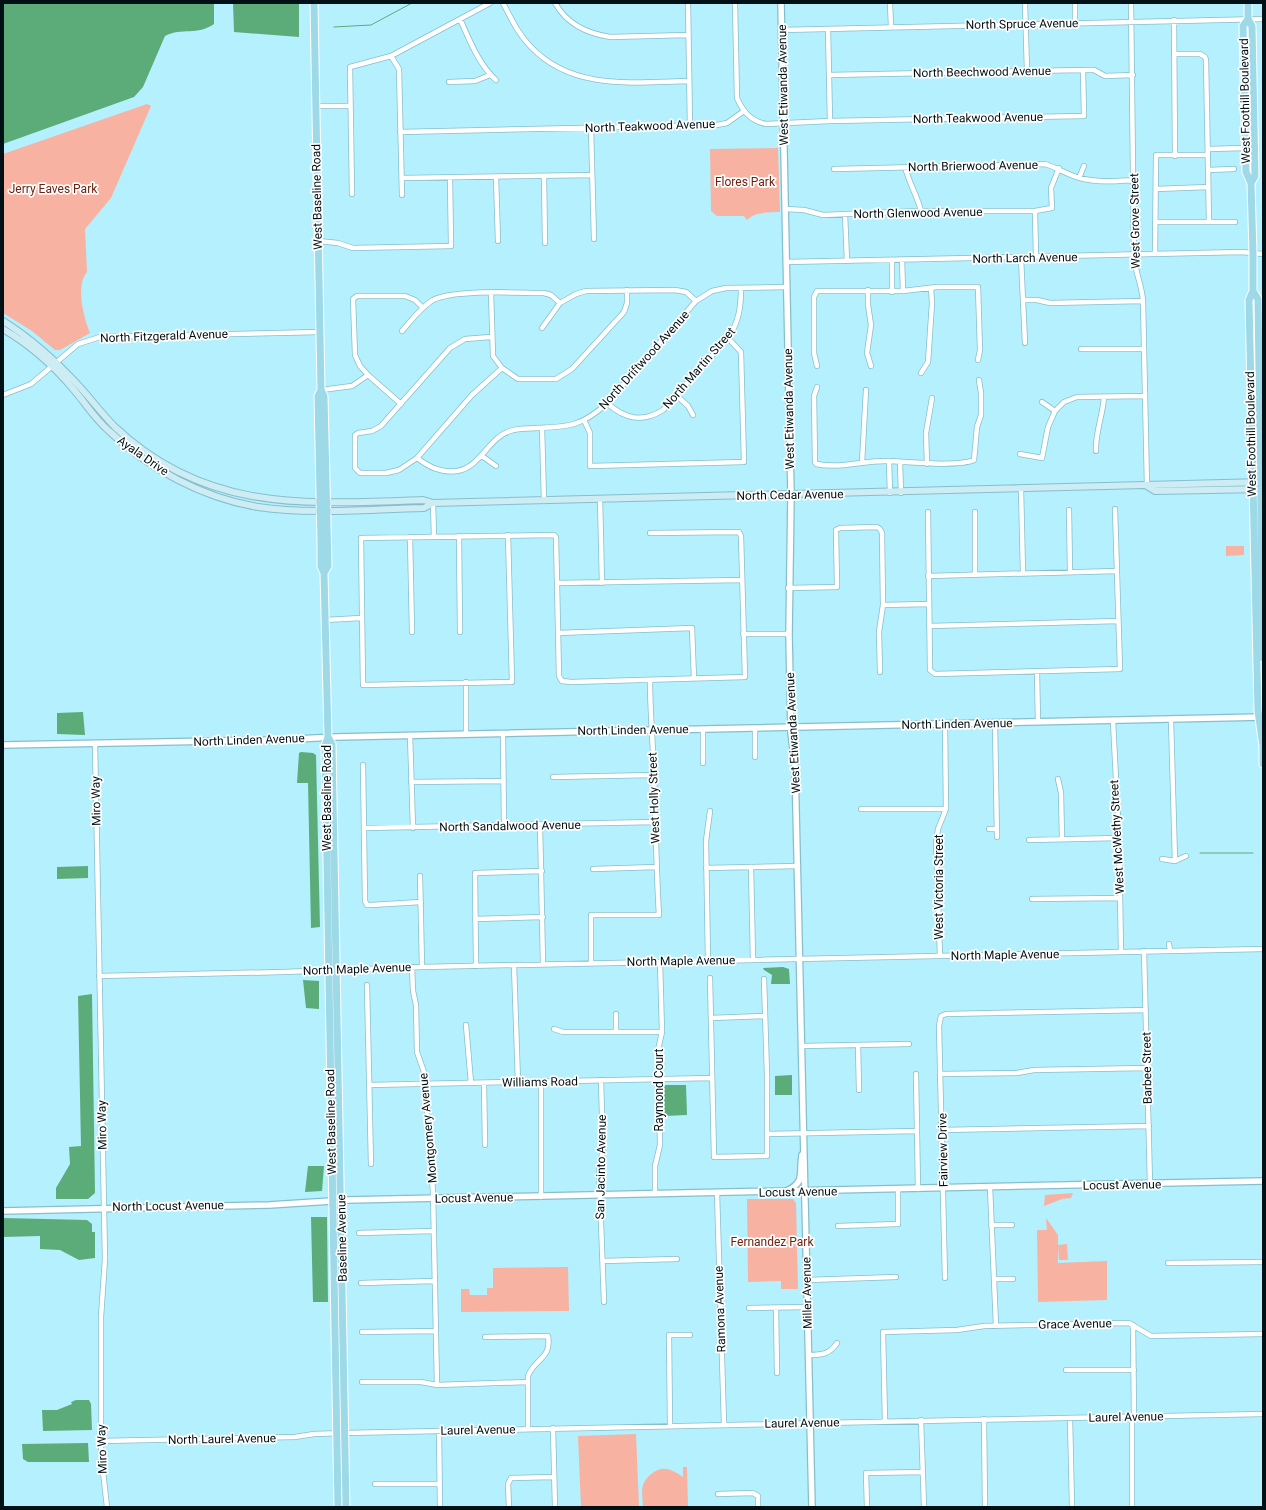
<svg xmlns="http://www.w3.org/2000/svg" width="1266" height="1510" font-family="Roboto,sans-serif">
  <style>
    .green { fill: #f8b2a1 }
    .water { fill: #5bac79 }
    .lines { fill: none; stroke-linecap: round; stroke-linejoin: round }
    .stream { stroke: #5bac79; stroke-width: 1 }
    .minor-casing { stroke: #86bfcc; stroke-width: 6 }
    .tertiary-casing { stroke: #86bfcc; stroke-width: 8 }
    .secondary-casing { stroke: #86bfcc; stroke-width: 8 }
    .primary-casing { stroke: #fff; stroke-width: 9 }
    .minor { stroke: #fff; stroke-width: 4.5 }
    .tertiary { stroke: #fff; stroke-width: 5.5 }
    .secondary { stroke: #ceecf3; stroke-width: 6 }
    .primary { stroke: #9dd9e7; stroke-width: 7 }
    .labels { text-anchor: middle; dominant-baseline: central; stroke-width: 3.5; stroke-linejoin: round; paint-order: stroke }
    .street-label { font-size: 12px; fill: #001015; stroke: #fff }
    .park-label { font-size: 12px; fill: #6e210f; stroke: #fff }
  </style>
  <rect width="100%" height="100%" fill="#b5f0fe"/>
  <path class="green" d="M147,104L151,106L111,198L85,229L87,272C75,286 84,318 90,333L60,350H55L32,331L3,313V154Z
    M778,148L780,212C769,212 755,212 747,220L744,216H717L711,211L710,149Z
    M1226,546H1244V555L1226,556Z
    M1073,1193L1071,1198L1062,1199L1044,1206L1045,1195Z
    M747,1199H793L796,1203L798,1289H781V1281L748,1282Z
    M1046,1218L1058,1235V1245L1067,1244L1068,1260H1059L1058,1246V1263L1107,1261V1300L1038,1302L1037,1230H1047Z
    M568,1267L569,1311L461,1312V1289H469L470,1295H487V1288H493V1268Z
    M636,1434L639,1507H581L578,1436Z
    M683,1467H687L688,1507H643C643,1500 641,1491 643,1485C644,1481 647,1478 650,1475C662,1464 672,1469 683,1477Z"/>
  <path class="water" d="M3,3H214V24C197,36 182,27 165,36L143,87L134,97L3,144Z
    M233,3H299V37L234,32Z
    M83,712L85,735L57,734V713Z
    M301,752L313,753L316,755L320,927L311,928L308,783H297L299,753Z
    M88,866V878L57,879V867Z
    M783,967L789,969L790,984H771L772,975L764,970L763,968Z
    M303,980L319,981V1009L306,1008Z
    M92,994L95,1193L88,1199H56V1188L70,1164L69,1147L81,1146L78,996Z
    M792,1075V1095H775V1076Z
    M665,1085H686L687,1115L664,1116L663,1090Z
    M308,1166H324L322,1191L305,1192Z
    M311,1217H327L328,1302H313Z
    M3,1218L87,1220L92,1224V1232H95V1258L79,1260L60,1250L40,1249V1236L3,1237Z
    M76,1400H89L91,1404L92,1430L43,1431L42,1410H57L72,1404L71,1402Z
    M88,1443L89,1462H28L23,1459L22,1444Z"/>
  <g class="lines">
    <path class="stream" d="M334,27L371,25L412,3
      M1200,853H1253"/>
    <defs>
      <path id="minor" d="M503,3C511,18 518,34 531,47C573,91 634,82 689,81
        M555,3C567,24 586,33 610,37L688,35
        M688,3L690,126
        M735,3L737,98C743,112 751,121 766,124L830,121L1084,116L1083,70
        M890,3L891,27
        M1025,3L1027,71
        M1075,3V24
        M1131,3L1134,256C1135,272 1142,285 1143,301L1147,486
        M460,19C469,39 479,65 496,80
        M1174,20L1175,156
        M828,29L830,121
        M782,30L1263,19
        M1174,54H1200L1205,57L1206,60L1209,221
        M391,56L399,69L402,195
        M829,75L1083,70H1094L1105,76L1133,75
        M449,82L475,81L490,75
        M316,106H350
        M591,128L594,239
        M400,132L717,125L727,123L744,111
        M1208,149L1246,148
        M905,167C909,183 917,195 921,211
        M834,169L1045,164C1058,168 1068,175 1080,178C1098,183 1116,181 1134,180
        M1208,170L1234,169
        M544,176L545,243
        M496,177L498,241
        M402,178L592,175
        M1079,178L1084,166
        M1156,189L1208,187
        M352,194L350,67L391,56L490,3
        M785,209L804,210L823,215L921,211H1035L1052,208L1051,188L1059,168
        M1035,211L1036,257
        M845,214L847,261
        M1155,222H1235
        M318,241L338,243L353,248L451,246L450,178
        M1155,254L1156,155H1208
        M1021,258L1025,343
        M892,260V292
        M902,260L903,291
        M786,262L1242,252L1263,254
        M868,290V305L871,325L867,353L871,366
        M491,293L493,356L502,368L518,379H556L572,369L624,312L627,303V290
        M1024,300H1037L1050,303L1143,301
        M560,303L576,294L586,291L675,290L686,292L696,301L712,291L726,288L787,287
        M402,331C411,321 421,307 433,300C455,289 518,293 544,293L551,295L560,303L542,328
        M491,337L465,339L450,348L381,426L372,431L358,433L355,435V468L360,473H386L399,470L417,458L472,395L502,368
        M1081,349H1144
        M817,366L814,353V297L817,291H903L937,287H978L980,350L978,360
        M921,373L928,362L932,303L931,288
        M817,387L814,396L815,462L816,464C841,469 865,460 889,461C909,462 958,467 974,460L977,427L981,415V393L979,380
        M321,390L352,386L368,375
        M3,395L31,384L78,344L100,337L320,332
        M677,396L688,406L693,415
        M1042,402L1055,411
        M607,403C625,419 642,423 663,410L728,338C739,322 741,307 741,288
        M401,404L368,375L360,366L355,355L353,299L357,296H405L415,300L423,308
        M584,420L590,433V466L744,462L741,352L728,338
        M542,428L544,501
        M1096,451C1095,433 1103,415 1104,397
        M1020,454L1042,458L1048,427L1055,411L1064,402L1077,397L1145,396
        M482,456L496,466
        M417,458C429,467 441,473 457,471C481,467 488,438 510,431C519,428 528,429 537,428C568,427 583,426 607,403L696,301
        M889,461L890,493
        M862,463L866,390
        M900,463L901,493
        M927,464L926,433L932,398
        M1021,489L1023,573
        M600,499L602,583
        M433,503L434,536
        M1069,510L1070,572
        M928,512L930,670L935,674L1120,669L1115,509
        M975,512V575
        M508,535L512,682L363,685L361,538C425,537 490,536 554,535L556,537L559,676L562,681L571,682L745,677L741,536L739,532L650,533
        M459,536L460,632
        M410,537L412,632
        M928,576L1117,571
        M557,583L742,580
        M788,588L837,587L836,530L840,528L877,527L880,529L882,533L883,605L879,632L880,672
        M883,605L929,604
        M325,620L361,618
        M929,626L1118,621
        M558,633L692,628L694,679
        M743,634H789
        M1037,672L1038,722
        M466,682V734
        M1171,720L1175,861
        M1113,721L1119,838L1121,952
        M995,724L997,837
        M755,728V757
        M703,729V763
        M503,733L504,826
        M410,735L413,828
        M95,743L105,1259L101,1317V1454L107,1507
        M363,765L365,901L367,905H371L421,902
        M553,777L654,775
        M1058,779L1061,793L1062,839
        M411,782L504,781
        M861,809H946
        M540,825L543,964
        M365,828L655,822
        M989,829H997
        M1029,840L1119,838
        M1162,859L1175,861L1186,856
        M751,867L753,960
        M706,868L798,866
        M593,869L656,867
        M420,876L422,967
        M1032,899L1120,898
        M475,919L543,917
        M1169,944L1170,951
        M1144,951L1150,1184
        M940,956L936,842L938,829L946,809L945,724
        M708,961L706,841L710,811
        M591,963V915H659C656,868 656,821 654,775C653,743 650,712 650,680
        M514,965L518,1082
        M476,966L475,873L542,871
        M412,967L413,991L416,1005L417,1052L424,1072L433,1192L437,1385
        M99,976L283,972L422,967L1263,949
        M710,978L714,1157L767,1156V1075L764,979
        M367,985L371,1164
        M711,1018L764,1016
        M466,1025L471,1083
        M554,1029L563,1032H662
        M616,1032V1014
        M858,1045L859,1090
        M802,1046L909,1044
        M916,1074L918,1189
        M941,1074L1017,1073L1034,1070L1147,1068
        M601,1080L603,1149L599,1169L604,1302
        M484,1083L485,1145
        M369,1085L712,1078
        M942,1130L1149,1126
        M767,1134L917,1131
        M990,1187L996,1326
        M717,1193L724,1424
        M655,1194V1166L660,1145L658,1050L662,1032L660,962
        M541,1197V1082
        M991,1225H1012
        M838,1226L898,1224V1190
        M359,1233L434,1231
        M603,1261L677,1259
        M1168,1263L1263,1262
        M945,1278L939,1026L941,1016L946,1014L1146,1010
        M995,1279H1013
        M807,1280L896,1277
        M361,1283L435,1281
        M749,1308L807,1307
        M776,1308L777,1373
        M1133,1325L1134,1417
        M362,1332L436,1331
        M485,1337L548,1336C552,1359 534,1359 528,1376V1429
        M809,1355C822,1355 830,1354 837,1343
        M1066,1370H1134
        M362,1382H421L437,1385L527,1382
        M1070,1418L1072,1507
        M984,1419L985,1507
        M921,1420L924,1507
        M885,1421L883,1332L957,1330L984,1326L1129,1323L1151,1336L1263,1334
        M670,1425L669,1335H690
        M553,1428L555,1507
        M439,1431L440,1507
        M101,1441L295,1437L314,1434L345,1433L1263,1414
        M375,1484H439
        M718,1494L753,1493L758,1496V1507
        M509,1507L508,1484L511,1478L554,1477
        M867,1507L866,1473L923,1472
        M1132,1507V1417"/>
      <path id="tertiary" d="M781,3L791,495L789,635L791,733L795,765L812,1507
        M3,745L275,740L336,737L1263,717
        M786,1191C806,1183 799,1172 802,1155
        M3,1211L269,1205L347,1200L1263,1181"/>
      <path id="secondary" d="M3,321C32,339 56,361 79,386C91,399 102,414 115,427C206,513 307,504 423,500L433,503L1263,482
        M3,329C30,345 54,366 74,390C86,404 95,419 109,431C149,469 203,498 258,507C312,515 369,509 424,508L433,503
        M1147,486L1155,491L1263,489"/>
      <path id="primary" d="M314,3L321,390L324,396L328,566L324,573
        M1248,3V19L1252,26L1255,176L1251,183
        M1248,19L1243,26L1246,172L1251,183L1253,254V291L1249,300L1258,711L1263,746
        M1253,291L1258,299L1263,658
        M321,390L318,396L321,543V566L324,573L328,737L325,746L338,1507
        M328,737L332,744L346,1507
        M1263,741V764"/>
    </defs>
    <use href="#minor" class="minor-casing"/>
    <use href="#tertiary" class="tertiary-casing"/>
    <use href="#secondary" class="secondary-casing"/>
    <use href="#primary" class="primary-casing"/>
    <use href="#minor" class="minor"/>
    <use href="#tertiary" class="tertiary"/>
    <use href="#secondary" class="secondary"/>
    <use href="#primary" class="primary"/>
  </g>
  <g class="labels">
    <g class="street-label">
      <text transform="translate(1022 24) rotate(-1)">North Spruce Avenue</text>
      <text transform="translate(982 72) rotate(-1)">North Beechwood Avenue</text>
      <text transform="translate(783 85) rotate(-91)">West Etiwanda Avenue</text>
      <text transform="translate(1245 101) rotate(-91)">West Foothill Boulevard</text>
      <text transform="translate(978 118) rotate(-1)">North Teakwood Avenue</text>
      <text transform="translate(650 126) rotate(-2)">North Teakwood Avenue</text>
      <text transform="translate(973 166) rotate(-1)">North Brierwood Avenue</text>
      <text transform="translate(317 197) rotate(-91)">West Baseline Road</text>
      <text transform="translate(918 213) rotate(-1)">North Glenwood Avenue</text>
      <text transform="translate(1135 221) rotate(-91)">West Grove Street</text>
      <text transform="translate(1025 258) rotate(-1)">North Larch Avenue</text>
      <text transform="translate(164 336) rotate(-2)">North Fitzgerald Avenue</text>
      <text transform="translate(644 360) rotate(-48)">North Driftwood Avenue</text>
      <text transform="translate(699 368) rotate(-49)">North Martin Street</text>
      <text transform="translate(789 409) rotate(-91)">West Etiwanda Avenue</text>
      <text transform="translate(1251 434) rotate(-91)">West Foothill Boulevard</text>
      <text transform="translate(143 456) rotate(35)">Ayala Drive</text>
      <text transform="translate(790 495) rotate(-1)">North Cedar Avenue</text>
      <text transform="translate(957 724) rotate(-1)">North Linden Avenue</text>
      <text transform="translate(633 730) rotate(-1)">North Linden Avenue</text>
      <text transform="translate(793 733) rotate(-93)">West Etiwanda Avenue</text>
      <text transform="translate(249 740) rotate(-2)">North Linden Avenue</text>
      <text transform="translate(327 798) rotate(-90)">West Baseline Road</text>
      <text transform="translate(654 798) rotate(-92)">West Holly Street</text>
      <text transform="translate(96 801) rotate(-91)">Miro Way</text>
      <text transform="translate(510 826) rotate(-1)">North Sandalwood Avenue</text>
      <text transform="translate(1117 837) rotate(-93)">West McWethy Street</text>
      <text transform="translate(939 887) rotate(-90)">West Victoria Street</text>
      <text transform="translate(1005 955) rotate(-1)">North Maple Avenue</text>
      <text transform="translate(681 961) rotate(-1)">North Maple Avenue</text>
      <text transform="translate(357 969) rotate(-2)">North Maple Avenue</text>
      <text transform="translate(1147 1068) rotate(-91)">Barbee Street</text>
      <text transform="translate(540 1082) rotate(-1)">Williams Road</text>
      <text transform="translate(659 1090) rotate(-90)">Raymond Court</text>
      <text transform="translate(331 1122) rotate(-91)">West Baseline Road</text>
      <text transform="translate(102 1125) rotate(-91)">Miro Way</text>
      <text transform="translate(428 1128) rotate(-95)">Montgomery Avenue</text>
      <text transform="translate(943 1150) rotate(-91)">Fairview Drive</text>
      <text transform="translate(601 1167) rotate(-89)">San Jacinto Avenue</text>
      <text transform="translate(1122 1185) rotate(-1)">Locust Avenue</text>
      <text transform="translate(798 1192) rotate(-1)">Locust Avenue</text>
      <text transform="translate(474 1198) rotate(-1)">Locust Avenue</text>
      <text transform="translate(168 1206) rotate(-1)">North Locust Avenue</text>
      <text transform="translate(342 1238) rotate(-91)">Baseline Avenue</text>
      <text transform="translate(807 1293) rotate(-91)">Miller Avenue</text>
      <text transform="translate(720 1309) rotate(-92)">Ramona Avenue</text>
      <text transform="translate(1075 1324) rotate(-1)">Grace Avenue</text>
      <text transform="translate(1126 1417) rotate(-1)">Laurel Avenue</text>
      <text transform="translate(802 1423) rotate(-1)">Laurel Avenue</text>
      <text transform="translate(478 1430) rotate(-1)">Laurel Avenue</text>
      <text transform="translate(222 1439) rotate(-1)">North Laurel Avenue</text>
      <text transform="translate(102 1449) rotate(-92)">Miro Way</text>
    </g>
    <g class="park-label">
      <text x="745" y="182">Flores Park</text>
      <text x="53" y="189">Jerry Eaves Park</text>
      <text x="772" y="1242">Fernandez Park</text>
    </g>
  </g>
  <rect width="1266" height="1510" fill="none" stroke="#001015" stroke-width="8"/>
</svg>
